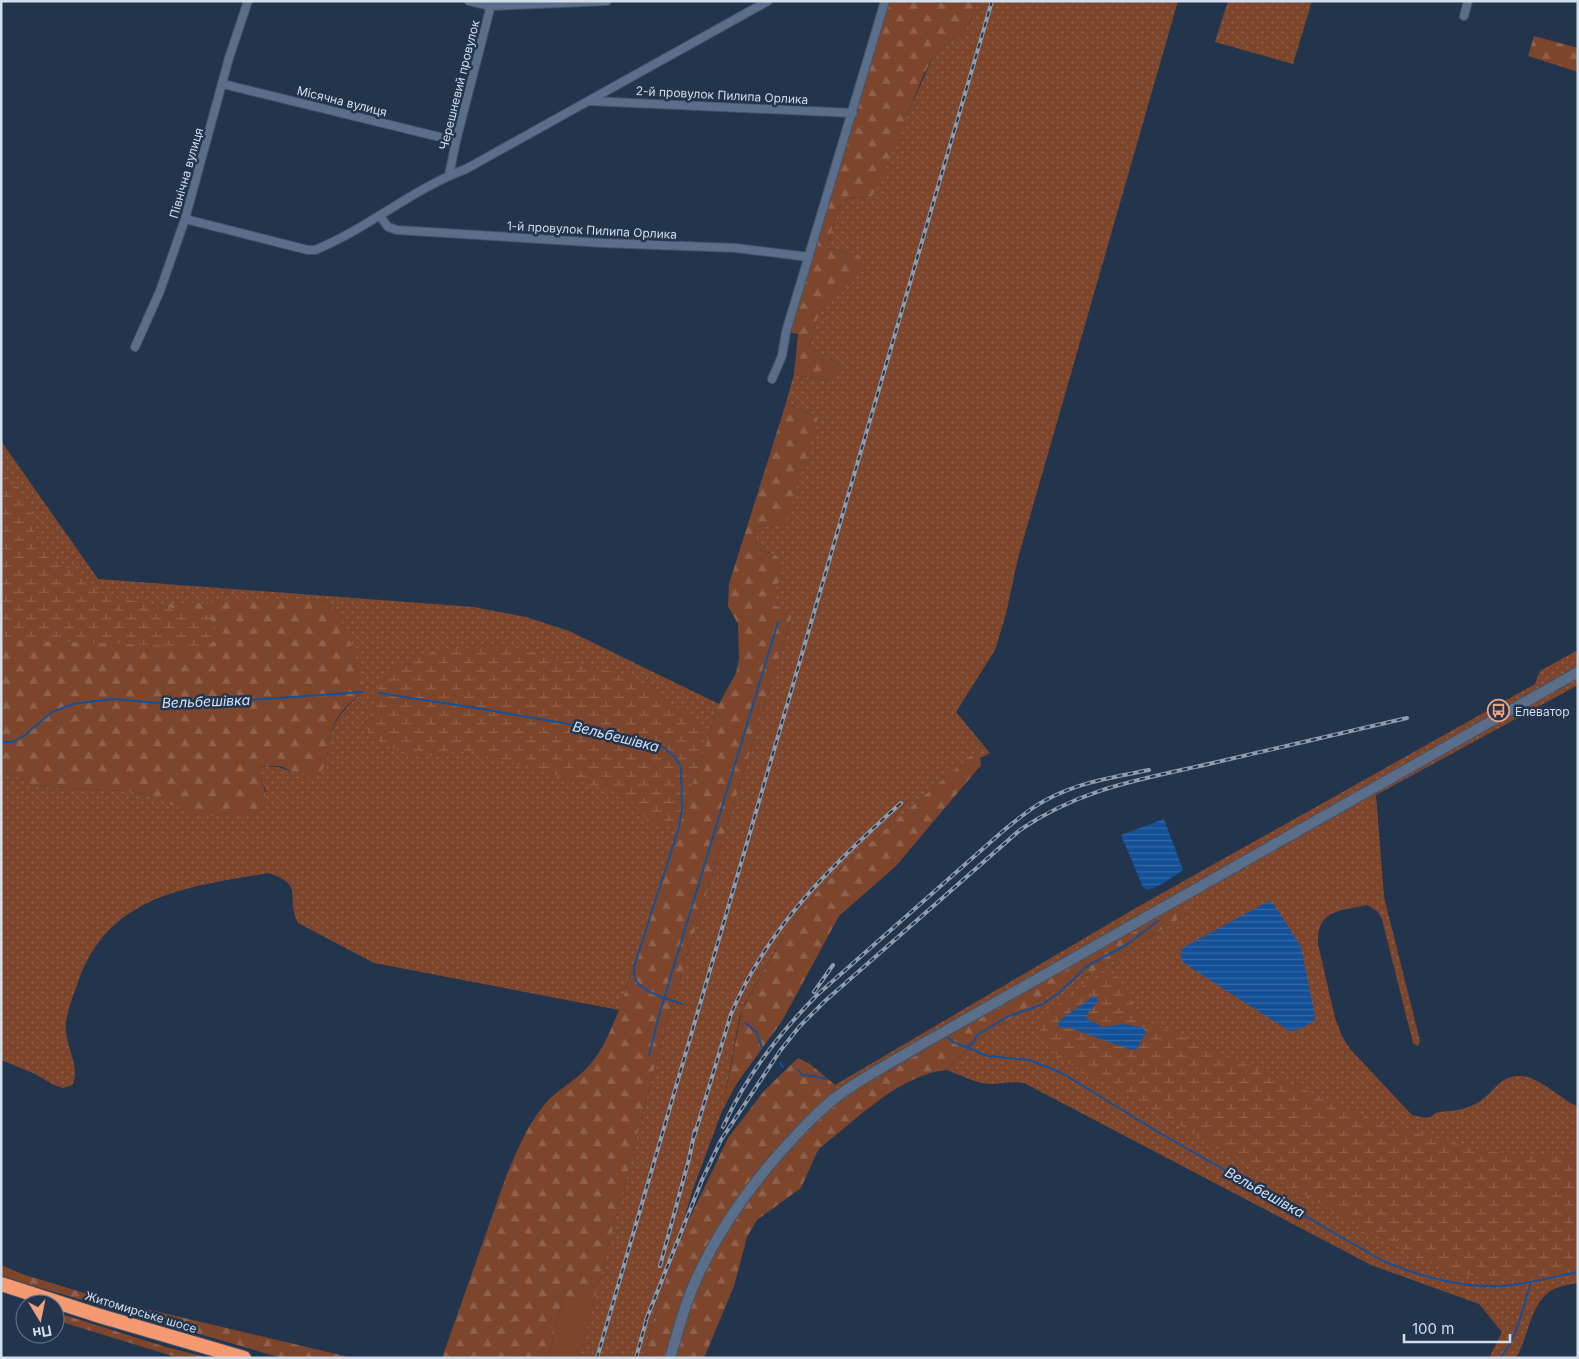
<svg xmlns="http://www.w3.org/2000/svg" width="1579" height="1359" font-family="Inter,sans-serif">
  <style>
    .grass { fill: url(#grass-dots) }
    .forest { fill: url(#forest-firs) }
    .wetland { fill: url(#wetland-marsh) }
    .garden { fill: #7d462c }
    .water { fill: url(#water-rules) }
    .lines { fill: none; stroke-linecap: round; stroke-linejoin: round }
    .stream { stroke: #145097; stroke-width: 2 }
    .street-casing { stroke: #435266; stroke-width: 10 }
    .secondary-casing { stroke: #435266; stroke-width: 12 }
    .highway-casing { stroke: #435266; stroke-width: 16 }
    .street { stroke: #5a6e89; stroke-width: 8 }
    .secondary { stroke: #5a6e89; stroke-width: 10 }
    .highway { stroke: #f59a70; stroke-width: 14 }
    .rail-casing { stroke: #8f9db0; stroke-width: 4 }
    .rail { stroke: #23354d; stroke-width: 2; stroke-dasharray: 5.5; stroke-linecap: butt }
    .labels { text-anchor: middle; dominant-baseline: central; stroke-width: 5; stroke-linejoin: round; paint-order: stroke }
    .street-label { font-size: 12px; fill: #d3deed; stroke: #23354d }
    .poi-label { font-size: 12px; fill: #d3deed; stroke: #23354d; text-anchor: start }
    .water-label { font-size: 14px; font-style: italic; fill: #d3e3f7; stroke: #23354d }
  </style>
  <defs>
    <pattern id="grass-dots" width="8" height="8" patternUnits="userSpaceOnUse" patternTransform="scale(1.25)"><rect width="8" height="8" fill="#7d462c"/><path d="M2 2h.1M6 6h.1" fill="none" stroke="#8f604b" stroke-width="1.8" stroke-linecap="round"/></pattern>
    <pattern id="forest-firs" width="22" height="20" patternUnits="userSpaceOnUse" patternTransform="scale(1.25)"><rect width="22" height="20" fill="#7d462c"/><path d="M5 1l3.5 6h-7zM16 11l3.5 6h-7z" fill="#8f604b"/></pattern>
    <pattern id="wetland-marsh" width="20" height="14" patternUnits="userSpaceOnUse" patternTransform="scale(1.25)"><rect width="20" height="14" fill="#7d462c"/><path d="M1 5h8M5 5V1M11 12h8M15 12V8" fill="none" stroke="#8f604b"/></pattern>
    <pattern id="water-rules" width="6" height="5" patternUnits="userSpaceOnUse" patternTransform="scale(1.25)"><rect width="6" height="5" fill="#145097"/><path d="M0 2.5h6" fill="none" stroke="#3569a6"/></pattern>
  </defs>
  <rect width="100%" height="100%" fill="#23354d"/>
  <path class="grass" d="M976,1H1178L1018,558L1006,614L995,650L956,712L990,753L980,758L972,756L920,799L843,866L816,893L788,928L745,1003L740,1015L722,1111L693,1189L642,1358H579L665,1028L791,619L783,608L774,605L771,600V553L758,550L754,532C760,524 763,525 772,528L818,418L786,403L794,374L828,381L840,365L809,346L820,311L851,283L858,255L827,248C831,236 836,205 846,200C853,196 863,198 870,198L933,57L948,42L962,35L970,22Z
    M1228,1H1312L1293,64L1215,42Z
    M1,441L98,579L474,607L526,617L569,631L719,704L619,1010L374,963L298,923C285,897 306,885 268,873C188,887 109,894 78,982C73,996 68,1009 66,1022C63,1043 82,1068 72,1085L63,1088L54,1085L33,1073L1,1060V771L15,775L33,786L126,791L145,794L161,800L266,792L258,767C278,764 288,770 305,778L327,758C330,723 338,716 362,692L337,612L329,603L319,599L1,628Z
    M1578,650V685L1376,795L1384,897L1420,1041L1418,1046L1413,1043L1382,919L1378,912L1367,905C1341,911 1316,909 1318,944L1335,1018L1342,1036L1350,1049L1412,1115C1418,1116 1424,1119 1430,1117C1434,1115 1436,1112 1440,1112C1454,1110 1464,1111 1477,1103C1494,1094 1498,1075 1521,1076C1539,1077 1561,1099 1578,1107V1283C1572,1284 1565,1285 1559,1287C1530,1296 1530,1335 1516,1358H1489L1502,1332L1479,1304L1371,1265L1024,1083C1012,1081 1001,1084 989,1084C975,1083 960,1075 947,1070L977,1040L1043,997L1108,964L1186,914V904L934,1044L836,1105L833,1100L835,1085L1134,909L1535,684L1540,671Z"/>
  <path class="forest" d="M885,1H976L970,22L962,35L948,42L933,57L923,76L878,187L870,198C863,198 853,196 846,200C836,205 831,236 827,248L859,255L864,265L851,283L820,311L809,346L840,365L828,381L794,374L798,334L786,332Z
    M1534,36L1578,48V72L1528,56Z
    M786,403L818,418L787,521L776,528C764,528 763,520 754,532L758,550L776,555L781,563L780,580L771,596L774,605C783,609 791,608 791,619L665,1028L595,1297H563L548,1358H442L507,1174C518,1149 528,1123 546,1103C557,1090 573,1082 585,1070C602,1053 610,1032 619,1010L719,704L736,673L739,660L738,624L728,606L729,584Z
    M319,599L329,603L337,612L345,627L361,673L362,692C352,701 340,711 334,724C326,740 332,778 307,778C298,778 290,769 282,767C274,765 266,766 259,767C262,785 270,793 260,811L249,815L199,816L145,794L126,791L33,786L15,775L1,771V628L108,606Z
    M972,755L980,758L981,765L896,866L839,916L782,1021L737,1083L722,1111L742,1009L788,928L816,893L843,866L920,799Z
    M1186,903V914L1108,964L1043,997L977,1040L947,1070C900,1074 856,1120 820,1148L817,1152L801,1188L757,1220L747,1237L734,1286L704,1358H642L675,1249L728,1138L764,1091L798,1058L810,1064L835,1085L833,1100L836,1105L934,1044Z
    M1,1265L22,1274L104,1299L353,1358H282L20,1282L1,1275Z
    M55,1312L166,1347L209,1358H179L55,1320Z"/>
  <path class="wetland" d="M1,472L24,495L30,511L35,533L40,543L53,557L97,590L107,596L205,614C218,625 223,642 203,647L14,640L1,635Z
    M494,647L513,648L629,676L638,680L694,720L703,733L704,742L699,763L679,827L652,823L647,820L633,803L625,796L611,791L473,751C458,750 445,755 431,756C407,756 389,747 369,736L366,721C369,717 372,712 374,707C377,699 376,688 381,681C400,650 462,648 494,647Z
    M1101,973H1110L1116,975L1136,1009L1147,1021L1380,1123L1489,1152L1578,1155V1272L1531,1281L1487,1279L1464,1274L1430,1263L1407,1252L1058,1057L1041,1036L1039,1019L1043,1015Z"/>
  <path class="garden" d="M563,1297H595L579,1358H548Z"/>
  <path class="water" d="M1164,819L1183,870L1162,884L1148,890L1143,887L1121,835Z
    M1269,901L1275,906L1301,947L1314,1011L1315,1019L1313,1022L1297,1030L1289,1031L1188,966L1183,962L1180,954L1184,947Z
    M1094,996H1096L1098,1001L1087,1014V1019L1103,1027L1122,1024L1142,1027L1146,1032L1145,1034L1137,1049L1131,1050L1070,1028H1060L1058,1026L1059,1021L1064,1017Z"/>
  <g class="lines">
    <path class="stream" d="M379,693L482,709L585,727L663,747L675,757L681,767L682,808L679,827L634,967C634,970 634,976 635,979C641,992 670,1000 683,1004
      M1,742H13L25,735L52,712L73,704L112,699L180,705L363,692
      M746,1023L757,1033L762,1048
      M946,1036L953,1042L988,1056L1029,1060L1062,1073L1153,1129L1383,1261C1421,1277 1461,1288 1502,1286C1527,1284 1553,1277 1578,1272
      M965,1047L973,1043L977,1035L1007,1017L1041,1005L1059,993L1087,966L1126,945L1158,921
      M649,1055L660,1012L778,622
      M780,1063L783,1067
      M798,1070L802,1075L814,1076L826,1079
      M1500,1358C1518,1337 1523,1307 1531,1282"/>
    <defs>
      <path id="street" d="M469,1L491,6L607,1
        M1464,16L1468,1
        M223,84L456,141
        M590,101L853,113
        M449,175L456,141L492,1
        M380,216L388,227L397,230L604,243L736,248L809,257
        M185,219L308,250H315C367,229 414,188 466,169L768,1
        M135,347L160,291L185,219L229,58L248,1
        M772,379L782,356L786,332L885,1"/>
      <path id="secondary" d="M670,1358C677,1335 683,1311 692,1289C713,1239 743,1195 778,1155C796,1135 814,1115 835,1098C861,1078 891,1063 919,1046L1578,672"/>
      <path id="highway" d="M1,1284L100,1316L244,1358"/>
    </defs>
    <use href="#street" class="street-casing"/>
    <use href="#secondary" class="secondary-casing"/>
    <use href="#highway" class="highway-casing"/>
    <use href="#street" class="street"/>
    <use href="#secondary" class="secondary"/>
    <use href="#highway" class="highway"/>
    <defs>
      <path id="rail" d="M814,992L833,965
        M723,1127C746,1076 778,1035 817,995L1003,831C1017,820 1030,808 1046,800C1079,782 1114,777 1149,770
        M694,1137L731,1014C769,925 831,866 901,803
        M660,1266L689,1159L695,1130
        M646,1320L702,1180L721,1140L780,1051L799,1027L825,1001L1020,830C1081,788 1143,779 1213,763C1278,748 1342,733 1407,718
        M597,1358L992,1
        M636,1358L648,1314"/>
    </defs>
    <use href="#rail" class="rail-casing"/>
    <use href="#rail" class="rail"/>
  </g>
  <defs>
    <symbol id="bus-ring" viewBox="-11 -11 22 22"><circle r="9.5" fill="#23354d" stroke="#f1a17c" stroke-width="1.5"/><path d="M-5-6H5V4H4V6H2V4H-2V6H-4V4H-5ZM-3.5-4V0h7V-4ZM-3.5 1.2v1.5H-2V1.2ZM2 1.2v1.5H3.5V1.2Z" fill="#f1a17c"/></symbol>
  </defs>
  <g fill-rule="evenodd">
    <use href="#bus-ring" x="1486" y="698" width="25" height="25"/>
  </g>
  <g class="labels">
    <g class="street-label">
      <text transform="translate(459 85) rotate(-76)">Черешневий провулок</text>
      <text transform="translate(722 95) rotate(3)">2-й провулок Пилипа Орлика</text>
      <text transform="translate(342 101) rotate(14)">Місячна вулиця</text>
      <text transform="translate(186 173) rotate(-74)">Північна вулиця</text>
      <text transform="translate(592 230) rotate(3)">1-й провулок Пилипа Орлика</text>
      <text transform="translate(141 1312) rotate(17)">Житомирське шосе</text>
    </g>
    <g class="poi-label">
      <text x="1515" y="711">Елеватор</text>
    </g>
    <g class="water-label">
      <text transform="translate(206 701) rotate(-2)">Вельбешівка</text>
      <text transform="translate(616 736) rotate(14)">Вельбешівка</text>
      <text transform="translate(1265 1192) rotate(29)">Вельбешівка</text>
    </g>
  </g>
  <rect width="1579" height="1359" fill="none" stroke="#d3deed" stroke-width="5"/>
  <g transform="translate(40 1319) rotate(170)"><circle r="24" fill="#23354d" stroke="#69798d"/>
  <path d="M0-4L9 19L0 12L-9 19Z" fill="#f1a17c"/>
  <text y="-8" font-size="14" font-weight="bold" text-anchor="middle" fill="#d3deed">Пн</text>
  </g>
  <path d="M1404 1334v8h106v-8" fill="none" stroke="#d3deed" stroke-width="2.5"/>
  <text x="1412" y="1334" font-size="15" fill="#d3deed" stroke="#23354d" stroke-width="4" paint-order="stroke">100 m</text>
</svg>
